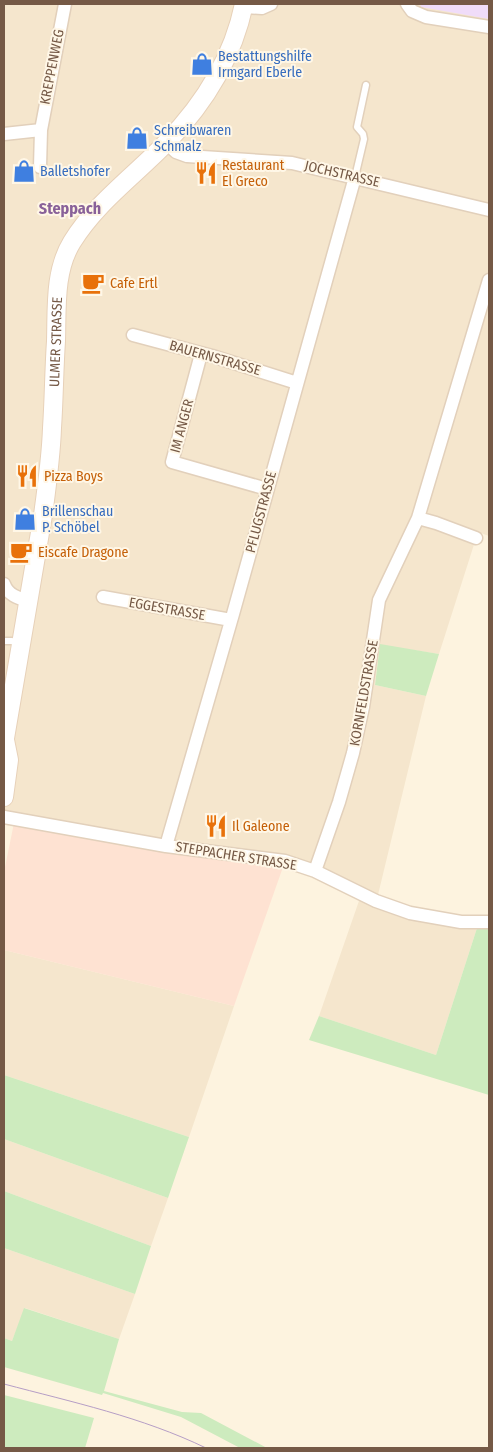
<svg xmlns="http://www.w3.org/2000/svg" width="493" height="1452" font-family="'Fira Sans Condensed',sans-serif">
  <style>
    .residential { fill: #f5e6cd }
    .commercial { fill: #fee2d2 }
    .education { fill: #f0dcf9 }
    .green { fill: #cdebbe }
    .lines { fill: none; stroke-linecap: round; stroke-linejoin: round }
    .lane-casing { stroke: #e2d0bb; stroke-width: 9 }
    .street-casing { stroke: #e2d0bb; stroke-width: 15 }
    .secondary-casing { stroke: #e7d1b9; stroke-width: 20 }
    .lane { stroke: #fff; stroke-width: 6 }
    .street { stroke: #fff; stroke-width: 12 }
    .secondary { stroke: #fff; stroke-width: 18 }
    .tram { stroke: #b69ec6; stroke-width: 1 }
    .labels { text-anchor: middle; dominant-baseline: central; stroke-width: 4; stroke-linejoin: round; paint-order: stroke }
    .shop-label { font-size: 14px; fill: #366cbe; stroke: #fff7e7; text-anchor: start }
    .street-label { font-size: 14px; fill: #755946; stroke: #fff7e7 }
    .food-label { font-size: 14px; fill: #c56008; stroke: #fff7e7; text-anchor: start }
    .quarter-label { font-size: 16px; font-weight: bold; fill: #896199; stroke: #fff7e7 }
  </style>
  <rect width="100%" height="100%" fill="#fdf3df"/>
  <path class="residential" d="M4,4H489V536L478,532L439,654L380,645L375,685L426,696L377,899L477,928L436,1055L319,1016L360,898L307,873L292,869L161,851L4,821Z
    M4,950L234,1006L189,1137L4,1075Z
    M4,1139L168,1198L151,1246L4,1191Z
    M4,1248L135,1294L119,1339L25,1308L12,1341L4,1338Z"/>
  <path class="commercial" d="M14,823L161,851L283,867L234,1006L4,950V872Z"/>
  <path class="education" d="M420,4H489V19L421,7Z"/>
  <path class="green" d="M380,644L439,654L426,696L375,685Z
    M489,927V1095L309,1040L319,1016L436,1055L477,928Z
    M4,1075L189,1137L168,1198L4,1139Z
    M4,1191L151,1246L135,1294L4,1248Z
    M24,1308L119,1339L104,1391L182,1412L201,1413L267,1448H240L181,1417L103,1393L102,1395L4,1367V1338L12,1341Z
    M4,1395L94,1418L85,1448H4Z"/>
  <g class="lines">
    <defs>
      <path id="lane" d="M355,177L364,139L363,134L357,127L366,85
        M4,641H11L20,642"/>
      <path id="street" d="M407,4L412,11L426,17L489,27
        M244,7L262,8L271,4
        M41,130L65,4
        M4,134L41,130L40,167
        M166,143L176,152L187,156L292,163L489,210
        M133,335L212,356L297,383
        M201,354L172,462L267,489
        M418,518L436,523L476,538
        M4,584C8,595 18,598 28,601
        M103,597L231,620
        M4,817L166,846L285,861L315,871L376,901L410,913L461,922H489
        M166,846L233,614L355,177
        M315,871L339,802L353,753L363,707L379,600L418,518L489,280"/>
      <g id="secondary">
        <path id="s1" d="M4,744L43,515C47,486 51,457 52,428C54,399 54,370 56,341C57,309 54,271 72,242C96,203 134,176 166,143C204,104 233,57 244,4"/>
        <path d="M4,797L9,760L5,740"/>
      </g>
    </defs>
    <use href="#lane" class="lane-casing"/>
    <use href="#street" class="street-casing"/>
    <use href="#secondary" class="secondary-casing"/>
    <use href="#lane" class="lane"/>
    <use href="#street" class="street"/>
    <use href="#secondary" class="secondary"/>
    <path class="tram" d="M4,1384C72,1402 142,1417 206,1448"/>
  </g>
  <defs>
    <symbol id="shop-bare" viewBox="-9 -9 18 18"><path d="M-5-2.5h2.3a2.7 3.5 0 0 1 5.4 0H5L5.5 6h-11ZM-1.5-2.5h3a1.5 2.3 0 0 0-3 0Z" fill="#3f7fe0" stroke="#fff7e7" stroke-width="2.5" paint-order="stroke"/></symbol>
    <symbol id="restaurant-bare" viewBox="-9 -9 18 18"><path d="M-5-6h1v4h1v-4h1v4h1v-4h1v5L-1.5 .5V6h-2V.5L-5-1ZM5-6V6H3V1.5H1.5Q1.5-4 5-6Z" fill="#e8710a" stroke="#fff7e7" stroke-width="2.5" paint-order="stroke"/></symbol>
    <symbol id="cafe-bare" viewBox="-9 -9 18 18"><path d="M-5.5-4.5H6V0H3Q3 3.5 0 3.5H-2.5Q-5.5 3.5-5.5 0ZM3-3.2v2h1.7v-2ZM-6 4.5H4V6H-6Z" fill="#e8710a" stroke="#fff7e7" stroke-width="2.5" paint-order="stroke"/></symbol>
  </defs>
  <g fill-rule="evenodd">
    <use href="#shop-bare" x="186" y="48" width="32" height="32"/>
    <use href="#shop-bare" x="121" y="122" width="32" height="32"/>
    <use href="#shop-bare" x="8" y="155" width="32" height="32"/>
    <use href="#restaurant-bare" x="190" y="157" width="32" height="32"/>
    <use href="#cafe-bare" x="77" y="267" width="32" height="32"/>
    <use href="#restaurant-bare" x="11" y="460" width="32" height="32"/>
    <use href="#shop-bare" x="9" y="503" width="32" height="32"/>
    <use href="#cafe-bare" x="5" y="536" width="32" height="32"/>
    <use href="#restaurant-bare" x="200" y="810" width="32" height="32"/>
  </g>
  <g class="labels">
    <g class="shop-label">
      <text x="218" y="56">Bestattungshilfe<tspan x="218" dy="16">Irmgard Eberle</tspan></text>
      <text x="154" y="130">Schreibwaren<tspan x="154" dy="16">Schmalz</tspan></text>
      <text x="40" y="171">Balletshofer</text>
      <text x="42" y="511">Brillenschau<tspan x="42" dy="16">P. Schöbel</tspan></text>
    </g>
    <g class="street-label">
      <text transform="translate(52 67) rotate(-79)">KREPPENWEG</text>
      <text transform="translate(342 174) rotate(13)">JOCHSTRASSE</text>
      <text stroke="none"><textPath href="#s1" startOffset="406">ULMER STRASSE</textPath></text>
      <text transform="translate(215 358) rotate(16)">BAUERNSTRASSE</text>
      <text transform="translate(182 426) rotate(-75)">IM ANGER</text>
      <text transform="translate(261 512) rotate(-75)">PFLUGSTRASSE</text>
      <text transform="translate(167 609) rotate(10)">EGGESTRASSE</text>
      <text transform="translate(364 693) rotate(-80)">KORNFELDSTRASSE</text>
      <text transform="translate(236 856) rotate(9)">STEPPACHER STRASSE</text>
    </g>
    <g class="food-label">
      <text x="222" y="165">Restaurant<tspan x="222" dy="16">El Greco</tspan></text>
      <text x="110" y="283">Cafe Ertl</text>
      <text x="44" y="476">Pizza Boys</text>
      <text x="38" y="552">Eiscafe Dragone</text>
      <text x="232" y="826">Il Galeone</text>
    </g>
    <g class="quarter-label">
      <text x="70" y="208">Steppach</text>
    </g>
  </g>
  <rect width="493" height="1452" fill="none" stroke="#755946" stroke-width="10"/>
</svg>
